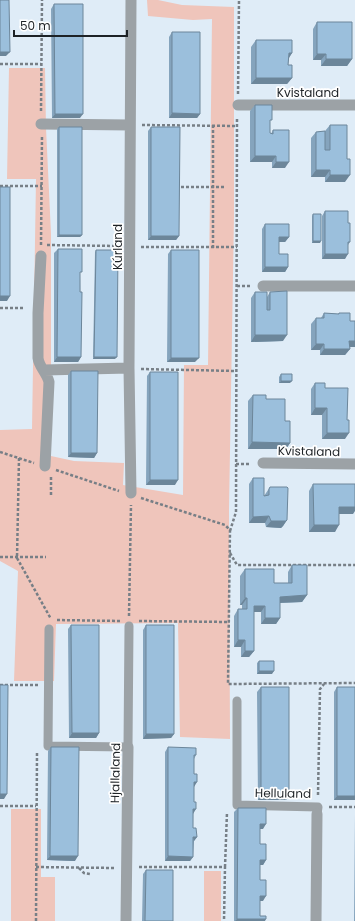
<svg xmlns="http://www.w3.org/2000/svg" width="355" height="921" font-family="Poppins,sans-serif">
  <style>
    .green { fill: #efc5bb }
    .lines { fill: none; stroke-linecap: round; stroke-linejoin: round }
    .path { stroke: #777f86; stroke-width: 2.5; stroke-dasharray: 3 2; stroke-linecap: butt }
    .service { stroke: #9ca2a6; stroke-width: 9 }
    .minor { stroke: #9ca2a6; stroke-width: 11 }
    .wall { fill: #85a4bd }
    .shaded-wall { fill: #6c869a }
    .building { fill: #9bbfdc; stroke: #6c869a }
    .labels { text-anchor: middle; dominant-baseline: central; stroke-width: 3.5; stroke-linejoin: round; paint-order: stroke }
    .street-label { font-size: 12px; fill: #1d2226; stroke: #fff }
  </style>
  <rect width="100%" height="100%" fill="#dfecf7"/>
  <path class="green" d="M147,0H158L182,5L234,7V216L229,510L230,739L180,737L178,623L56,624L54,681H14L18,571L0,561V430L32,429L36,179H7L9,68H45L46,128L51,234V456L74,461L124,463L123,485L183,495L184,365H208L212,19L193,20L148,16Z
    M11,809H41V877H55V921H11Z
    M204,871H221V921H204Z"/>
  <g class="lines">
    <path class="path" d="M0,64H41
      M238,94L239,0
      M41,111L42,0
      M142,125L237,126
      M0,186H42
      M181,187H225
      M41,245L42,136
      M47,245L118,246
      M141,247H237
      M213,248V125
      M237,286H252
      M0,308H25
      M141,369L236,371
      M0,452L34,463
      M19,458L17,558L51,619
      M236,464H251
      M56,470L119,491
      M51,495V477
      M141,498L225,525L230,530L228,684L355,683
      M230,531L236,512L237,117
      M230,553L237,565H355
      M0,557H46
      M129,616L131,505
      M57,620L120,621
      M139,621L229,622
      M0,685H38
      M318,795L320,689L324,684
      M0,806H36
      M329,807H355
      M36,867L114,868
      M139,867H225L224,921
      M225,867L227,812
      M79,868L84,873L90,874
      M36,921L37,752"/>
    <path class="service" d="M49,629L48,746L128,747L129,626
      M237,701V805L318,807L317,814"/>
    <path class="minor" d="M238,105H355
      M41,124L130,125
      M41,256L38,313V358C39,367 47,373 49,382L45,466
      M263,286H355
      M44,370L129,368
      M263,463L355,464
      M131,493L129,368L131,0
      M126,921L128,747
      M316,921L317,814"/>
  </g>
  <path class="wall" d="M54,4L80,118H52L51,9Z
    M317,22L352,59L347,66H321V60H313V29Z
    M172,32L200,114L197,118H169V37Z
    M256,40L292,53L289,58L288,65L292,78L287,84H251V47Z
    M255,105L270,123V133L271,134L273,130L285,168H272V162H250V111Z
    M330,125L345,182H325V177H311V138L316,132L325,131Z
    M59,127L82,235L80,237H57V129Z
    M151,127L179,236L176,240H148V131Z
    M325,211L348,223L350,242L348,245L345,259H322V216Z
    M313,214L320,243H312V216Z
    M265,224L289,237L285,242H279V254L288,267L285,272H262V229Z
    M58,249L80,274L81,357L78,362H54V253Z
    M96,250L115,359H93L95,252Z
    M171,250L195,362H167L168,254Z
    M255,292L267,297L270,292L283,341L251,342V298Z
    M324,313L338,314L339,313L350,321H355V347H350V349L345,355H320V350H311V324L316,318H321Z
    M71,371L97,453L94,458L68,457V375Z
    M150,372L175,485H146L147,376Z
    M281,374L290,383H279V377Z
    M315,383L325,388L345,439H322V415H311V389Z
    M253,395L266,399L290,443L286,449H248V401Z
    M253,478L264,496L270,487L287,520L283,526L281,528L266,527L265,523H249V484Z
    M313,484L353,514H339L335,532H309V491Z
    M292,565L307,595L302,602L280,603V618L276,624H261V612H254V651L249,657H241V647H234V616L238,609H242V605H240V576L245,569L274,583H288V572Z
    M71,625L99,733L96,738H69L68,629Z
    M146,625L174,734L171,738L143,739V630Z
    M259,661L272,674H257V663Z
    M261,687L289,796L286,800H258L257,692Z
    M337,687H355V800H334V692Z
    M51,747L75,861L47,860L48,751Z
    M168,747L196,755L194,759L193,828L197,837L194,841L193,857L190,861H165V752Z
    M238,808L263,829H260V844L266,860L263,865H260V880L263,901H260V916L265,921H234V812Z
    M355,813V921H354L355,814Z
    M146,870L173,921H142L143,874Z"/>
  <path class="shaded-wall" d="M0,52H10L6,56H0Z
    M289,53H292L288,59Z
    M317,54H326L321,60H313Z
    M326,59H352L347,66H321Z
    M256,78H292L287,84H251Z
    M172,113L200,114L197,118H169Z
    M55,114H83L80,118H52Z
    M255,156H276L272,162H250Z
    M276,162H289L285,168H272Z
    M316,170H330L325,177H311Z
    M330,175H350L345,182H325Z
    M59,235H82L80,237H57Z
    M151,236H179L176,240H148Z
    M279,237H289L285,242H275Z
    M313,241H321L320,243H312Z
    M325,254H348L345,259H322Z
    M265,267H288L285,272H262Z
    M0,296H10L7,301H0Z
    M255,335H287L283,341L251,342Z
    M349,341H355V347H345Z
    M316,344H324L320,350H311Z
    M324,349H350L345,355H320Z
    M57,357H81L78,362H54Z
    M94,357H117L115,359H93Z
    M171,358H199L195,362H167Z
    M281,381H292L290,383H279Z
    M315,408H327L322,415H311Z
    M327,433H349L345,439H322Z
    M252,442L290,443L286,449H248Z
    M71,453H97L94,458L68,457Z
    M150,480H178L175,485H146Z
    M339,507H355V511L353,514H335Z
    M269,516L265,523H249L253,517Z
    M287,520L283,526L281,528L266,527L271,521Z
    M314,525H339L335,532H309Z
    M307,595L302,602L276,603L280,597Z
    M245,598H247L242,605H240Z
    M254,606H265L261,612H249Z
    M265,618H280L276,624H261Z
    M238,640H245L241,647H234Z
    M245,651H254L249,657H241Z
    M259,671H274L272,674H257Z
    M72,733H99L96,738H69Z
    M146,734H174L171,738L143,739Z
    M194,782H197L194,787Z
    M0,794H7L4,799H0Z
    M261,796H289L286,800H258Z
    M337,796H355V800H334Z
    M193,809H196L193,814Z
    M260,824H266L263,829H257Z
    M193,837H197L194,841Z
    M50,856H78L75,861L47,860Z
    M168,856L193,857L190,861H165Z
    M260,860H266L263,865H257Z
    M260,896H266L263,901H257Z
    M237,919H266L265,921H235Z"/>
  <path class="building" d="M0,0H9L10,52H0Z
    M54,4H83V114H55Z
    M317,22H352V59H326V54H317Z
    M172,32H200V114L172,113Z
    M256,40H292V53H289L288,65H292V78H256Z
    M255,105H272V120H270V133L273,134V130H289V162H276V156H255Z
    M330,125H347V159H350V175H330V170H316V132L325,131V150H330Z
    M59,127H82V235H59Z
    M151,127H180L179,236H151Z
    M0,187H10V296H0Z
    M325,211H348V223H350V242H348V254H325Z
    M313,214H321V241H313Z
    M265,224H289V237H279V254H288V267H265Z
    M58,249H82V272H80V292H82L81,357H57Z
    M96,250H118L117,357H94Z
    M171,250H199V358H171Z
    M287,291V335H255V292H267V310H270V292Z
    M324,313L339,314V313H350V321H355V341H349L350,349H324V344H316V318H324Z
    M71,371H98L97,453H71Z
    M150,372H178V480H150Z
    M281,374H292V381H281Z
    M315,383H325V388H348L347,420H349V433H327V408H315Z
    M253,395H266V399H285V421H290V443L252,442Z
    M253,478H264V496L269,495V489L270,487H287L288,488L287,520L286,521H271L269,516L253,517Z
    M313,484H355V507H339V525H314Z
    M292,565H307V595L280,597V618H265V606H254V651H245V640H238V609H247V598H245V569H274V583H292Z
    M71,625H99V733H72Z
    M146,625H174V734H146Z
    M259,661H274V671H259Z
    M0,685H8L7,794H0Z
    M261,687H289V796H261Z
    M337,687H355V796H337Z
    M51,747H79L78,856H50Z
    M168,747L196,748V755H194V774H197V782H194V802H196V809H193V828H196L197,837H193V857L168,856Z
    M238,808H266V824H260V844H266V860H260V880H266V896H260V916H266V919H237Z
    M146,870H173V921H145Z"/>
  <g class="labels">
    <g class="street-label">
      <text x="308" y="92">Kvistaland</text>
      <text transform="translate(117 247) rotate(-90)">Kúrland</text>
      <text transform="translate(309 451) rotate(1)">Kvistaland</text>
      <text transform="translate(115 773) rotate(-89)">Hjallaland</text>
      <text transform="translate(283 793) rotate(1)">Helluland</text>
    </g>
  </g>
  <path d="M14 30v6h113v-6" fill="none" stroke="#1d2226" stroke-width="2"/>
  <text x="20" y="30" font-size="12" fill="#1d2226" stroke="#ffffff" stroke-width="3" paint-order="stroke">50 m</text>
</svg>
